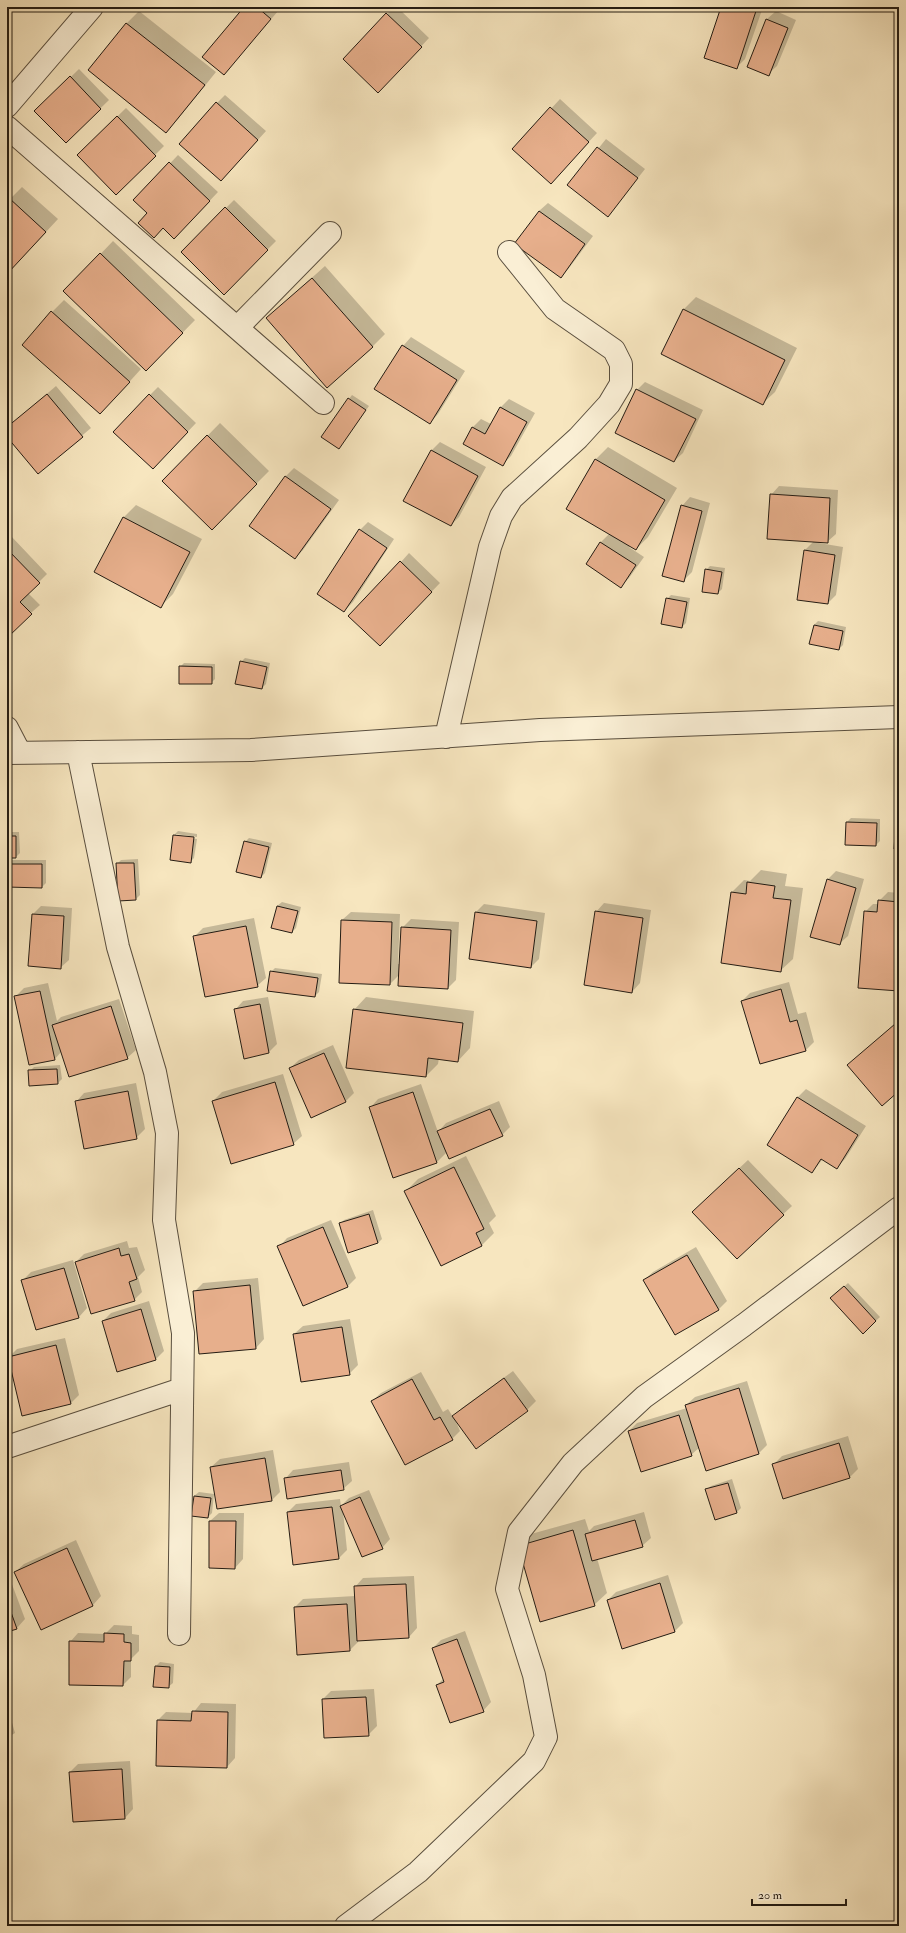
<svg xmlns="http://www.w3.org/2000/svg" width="906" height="1933" font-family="'IM FELL Double Pica',serif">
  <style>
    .shadow { fill: #0003; fill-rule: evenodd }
    .building { fill: #e7af8c; stroke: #241c13 }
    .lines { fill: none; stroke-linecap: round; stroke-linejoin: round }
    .minor-casing { stroke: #594e3e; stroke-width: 24 }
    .minor { stroke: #faefd5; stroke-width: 22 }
  </style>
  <rect width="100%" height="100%" fill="#f7e6bf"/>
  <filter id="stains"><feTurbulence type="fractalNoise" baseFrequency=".005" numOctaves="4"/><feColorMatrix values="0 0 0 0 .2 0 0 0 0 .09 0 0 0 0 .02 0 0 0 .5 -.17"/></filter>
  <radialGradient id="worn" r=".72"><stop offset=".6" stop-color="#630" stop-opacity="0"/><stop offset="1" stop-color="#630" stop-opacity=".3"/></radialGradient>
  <path class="shadow" d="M246,7H275L279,10L224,74Z
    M394,7H397L429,38L387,83L345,59Z
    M722,7H763L745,59L737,67Z
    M139,11L216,72L178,119L166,131L90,70L127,23Z
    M776,11L796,20L777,66L768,74L748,67L767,19Z
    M79,69L109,100L66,142L36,111Z
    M225,95L266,131L229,172L217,103Z
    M560,99L597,133L559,174L514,149Z
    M126,108L164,146L116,194L78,155Z
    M606,139L645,169L608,216L569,185Z
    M178,155L218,192L183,229L148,213L135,200Z
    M22,187L58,219L7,274V202Z
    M234,200L276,241L224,293L182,252Z
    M548,203L593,236L569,268L561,277L539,211Z
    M113,241L195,320L158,358L65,291Z
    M325,266L385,334L372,347L267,318Z
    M696,297L797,348L775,392L762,404L662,354L684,309Z
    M64,300L141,369L112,401L52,312Z
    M411,337L465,371L438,414L430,423L403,346Z
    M645,382L703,410L683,453L674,461L637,390Z
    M56,386L91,428L38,473L7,435V428Z
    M158,387L196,423L161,460L150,395Z
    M352,395L369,406L339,448L349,399Z
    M509,399L535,413L511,456L503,464L464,443L473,427L481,419L491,424L501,407Z
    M220,423L269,471L212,528L163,481Z
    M440,442L486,467L459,517L451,525L405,500L432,450Z
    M608,447L677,488L648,537L636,549L630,546L629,547L644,557L629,578L621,586L587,564L601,542L610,533L568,508L596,459Z
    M294,468L339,500L303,550L295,558L286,476Z
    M779,486L838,490L836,534L827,542H819V543L843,547L836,595L828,603L804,551L814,541L771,495Z
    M690,497L710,503L692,572L683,581L682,506Z
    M136,505L202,539L173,594L161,606L96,572L124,517Z
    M368,522L394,539L353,602L344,611L360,530Z
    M11,536L47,574L28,593L40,605L7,634V540Z
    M409,553L440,583L389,636L401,562Z
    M710,566L725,568L722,589L718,593L706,570Z
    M671,595L690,598L686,623L682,627L667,599Z
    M818,621L846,627L843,645L839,649L814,625Z
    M245,658L270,663L266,684L262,688L241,662Z
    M184,663L215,664V679L211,683L180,667Z
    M851,818L880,819V841L876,845L847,822Z
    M178,831L197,834V837L176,834V836L197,839L194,858L190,862L174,835Z
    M9,832H19L20,853L16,857H7V834Z
    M249,838L272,843L265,873L261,877L245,842Z
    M138,859L140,895L136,899L119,900L117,864L121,860Z
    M8,860H46V883L42,887L7,886V861Z
    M761,870L787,874L785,886L803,888L793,959L780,971L722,962L732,892L744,880L750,881Z
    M836,871L864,879L848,936L839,944L827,880Z
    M888,892L899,893V990L865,912L873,904H879V901Z
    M282,902L301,907L296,928L292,932L277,906Z
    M604,903L651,910L640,983L632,992L596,912Z
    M484,904L545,913L539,959L531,967L476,912Z
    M41,906L72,908L69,960L60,968L29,966L33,914Z
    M351,912L400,914L398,964H400L402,928L411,919L459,922L456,980L448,988L400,974L390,984L342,920Z
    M254,918L266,978L257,986L194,937L203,928Z
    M275,968L322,974L319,992L315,996L268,990L271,972Z
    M789,982L798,1014L806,1012L814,1042L806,1050L760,1063L742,1001L750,993Z
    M48,983L57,1021L61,1017L119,999L136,1050L127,1058L61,1052L55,1059L15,997L24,988Z
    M268,997L277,1044L269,1052L244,1057L235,1010L243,1001Z
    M366,997L474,1011L470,1048L458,1061L439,1058L438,1064L426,1076L354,1010Z
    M899,1020V1090L857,1057Z
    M333,1045L354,1093L346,1101L290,1068L299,1060Z
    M60,1065L62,1079L58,1083L30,1071L34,1067Z
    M283,1074L302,1136L293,1144L213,1101L222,1092Z
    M136,1083L145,1129L136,1138L76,1102L84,1093Z
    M421,1084L438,1132L446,1123L499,1101L510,1127L502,1135L447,1152L437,1162L394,1177L370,1108L378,1099Z
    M806,1089L866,1126L845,1159L837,1167L823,1159L812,1172L769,1144L798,1097ZM824,1155L819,1163H817Z
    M7,1136L10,1189L7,1191Z
    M466,1156L496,1216L489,1223L494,1233L482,1245L441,1264L405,1192L418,1179Z
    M748,1160L792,1206L737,1257L702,1203Z
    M373,1210L382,1239L378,1243L340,1224L344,1220Z
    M331,1220L356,1278L348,1286L279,1247L287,1238Z
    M127,1241L129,1248L137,1247L145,1270L138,1277L142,1292L134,1300L76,1262L84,1254Z
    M696,1247L727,1301L719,1309L675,1334L644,1280L653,1272Z
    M73,1260L87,1308L79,1317L22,1281L31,1272Z
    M258,1278L264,1339L256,1348L200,1353L194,1292L203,1283Z
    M848,1283L880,1317L863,1333L832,1298Z
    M149,1301L164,1351L156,1359L103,1321L111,1313Z
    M350,1319L358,1365L349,1374L294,1334L303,1326Z
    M65,1338L79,1395L71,1403L9,1357L17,1349Z
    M513,1371L536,1401L527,1410L476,1447L454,1417L460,1431L452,1439L372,1401L381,1393L421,1372L443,1412L448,1409L453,1417L462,1408Z
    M747,1381L767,1445L759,1453L707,1469L700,1447L691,1455L629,1431L637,1423L687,1408L686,1405L695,1397Z
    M848,1436L858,1469L850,1477L784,1497L773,1465L782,1456Z
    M273,1450L280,1492L272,1500L211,1467L220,1459Z
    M349,1462L352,1481L343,1489L285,1479L293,1470Z
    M732,1479L741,1508L737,1512L716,1518L706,1490L711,1486Z
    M369,1490L390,1539L382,1548L343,1511L347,1550L339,1558L288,1512L296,1504L340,1499L341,1506L349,1498Z
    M199,1492L214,1494L212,1513L208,1517L194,1496Z
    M644,1512L651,1538L642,1546L597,1558L607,1593L594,1605L519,1547L531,1534L585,1519L589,1531L594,1526Z
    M219,1513H244L243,1559L235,1568L210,1567V1521Z
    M76,1540L101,1596L93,1605L41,1628L15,1572L24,1564Z
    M7,1571L25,1619L17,1628L7,1631Z
    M668,1575L683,1623L675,1631L623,1647L608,1600L616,1592Z
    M414,1576L417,1628L409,1637L358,1640V1642L350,1650L295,1607L303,1599L355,1596V1587L363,1578Z
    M114,1625L132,1626V1634L139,1635V1651L131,1659V1677L123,1685L70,1642L78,1633L105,1634Z
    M465,1631L491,1702L483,1711L437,1685L444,1678L433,1648L441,1640Z
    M160,1662L174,1664L173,1683L168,1687L156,1666Z
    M374,1689L377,1726L368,1735L323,1699L331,1691Z
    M201,1703L236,1704L235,1758L227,1767L158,1720L166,1712L193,1713Z
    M7,1705L15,1733L7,1738Z
    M130,1761L133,1809L125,1818L70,1772L78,1764Z"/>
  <path class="building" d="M244,7H257L271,19L224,75L202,57Z
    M721,7H746L756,11L737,69L704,58Z
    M386,13L422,47L378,93L343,59Z
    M766,19L788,28L769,76L747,67Z
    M126,23L205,85L166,133L88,70Z
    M70,76L101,109L66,143L34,111Z
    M216,102L258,140L221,181L179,144Z
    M550,107L589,142L551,184L512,149Z
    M117,116L156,156L116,195L77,155Z
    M597,147L638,178L608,217L567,185Z
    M169,162L210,201L174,239L163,228L154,238L138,223L147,213L133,200Z
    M9,198L46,232L7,274V201Z
    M225,207L268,250L224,295L181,252Z
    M539,211L585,244L561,278L514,244Z
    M100,253L183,333L146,371L63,291Z
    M312,278L373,347L327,388L266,318Z
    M683,309L785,360L763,405L661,354Z
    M51,311L130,382L100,414L22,345Z
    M402,345L457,380L430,424L374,389Z
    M636,389L696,419L674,462L615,433Z
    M47,394L83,437L38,474L7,437V427Z
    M149,394L188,432L153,469L113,432Z
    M348,398L366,410L339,449L321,437Z
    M500,407L527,422L503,466L463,444L472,427L485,434Z
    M207,435L257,484L212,530L162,481Z
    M431,450L478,476L451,526L403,501Z
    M595,459L665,500L636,550L566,509Z
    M285,476L331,509L295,559L249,526Z
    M770,494L830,498L828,543L767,539Z
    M681,505L702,511L684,582L662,576Z
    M123,517L190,552L161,608L94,572Z
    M359,529L387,548L344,612L317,594Z
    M600,542L636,565L621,588L586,564Z
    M7,549L40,583L20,602L32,614L8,637L7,635Z
    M804,550L835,555L828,604L797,600Z
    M400,561L432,592L380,646L348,616Z
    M705,569L722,572L718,594L702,592Z
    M666,598L687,602L682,628L661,624Z
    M814,625L843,631L839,650L809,644Z
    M240,661L267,667L262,689L235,684Z
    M179,666L212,667V684H179Z
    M896,820H899V849H894Z
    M846,822L877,823L876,846L845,845Z
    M173,835L194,837L191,863L170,860Z
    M7,836H16V858H7Z
    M244,841L269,847L261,878L236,872Z
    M116,863H134L136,900L118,901Z
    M7,864H42V888L7,887Z
    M827,879L856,888L840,945L810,937Z
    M747,882L775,886L773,898L791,900L781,972L721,963L731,892L746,894Z
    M878,900L899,902V991L858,988L864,911L877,912Z
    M277,906L298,911L292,933L271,928Z
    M595,911L643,918L632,993L584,985Z
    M475,912L537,921L531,968L469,959Z
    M32,914L64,916L61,969L28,966Z
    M341,920L392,922L390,985L339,983Z
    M246,926L258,987L205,997L193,936Z
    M401,927L451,930L448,989L398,986Z
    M270,971L318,978L315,997L267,991Z
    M781,989L790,1022L797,1020L806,1051L760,1064L741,1001Z
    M40,991L55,1060L29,1065L14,996Z
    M260,1004L269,1053L244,1059L234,1009Z
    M111,1006L128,1059L69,1077L52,1025Z
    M353,1009L463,1023L458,1062L428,1058L426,1077L346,1068Z
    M895,1024L899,1029V1091L882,1106L847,1065Z
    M324,1053L346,1102L311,1118L289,1068Z
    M57,1069L58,1084L29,1086L28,1070Z
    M275,1082L294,1145L231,1164L212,1101Z
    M128,1091L137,1139L84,1149L75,1101Z
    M413,1092L437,1163L393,1178L369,1107Z
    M797,1097L858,1135L837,1169L821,1159L812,1173L767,1145Z
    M490,1109L503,1136L449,1159L437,1131Z
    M454,1167L484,1229L476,1233L482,1246L441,1266L404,1191Z
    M739,1168L784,1215L737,1259L692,1212Z
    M369,1214L378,1243L348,1253L339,1223Z
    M323,1227L348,1287L303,1306L277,1246Z
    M119,1248L121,1256L129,1254L137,1279L129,1282L135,1301L91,1314L75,1262Z
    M687,1255L719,1310L675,1335L643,1280Z
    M64,1268L79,1318L36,1330L21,1280Z
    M250,1285L256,1349L199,1354L193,1291Z
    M844,1286L876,1321L863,1334L830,1298Z
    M141,1309L156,1360L117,1372L102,1321Z
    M342,1327L350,1375L301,1382L293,1334Z
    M56,1345L71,1404L22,1416L8,1357Z
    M504,1378L528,1411L476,1449L452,1416Z
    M412,1379L434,1420L440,1417L453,1440L405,1465L371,1401Z
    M739,1388L759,1454L706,1471L685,1405Z
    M679,1415L692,1456L641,1472L628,1431Z
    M839,1443L850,1478L783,1499L772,1464Z
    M265,1458L272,1501L217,1509L210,1467Z
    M341,1470L344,1490L287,1499L284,1478Z
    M728,1483L737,1513L715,1520L705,1489Z
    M194,1496L211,1498L208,1518L191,1516Z
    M360,1497L383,1549L362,1557L340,1506Z
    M332,1507L339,1559L293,1565L287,1512Z
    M635,1520L643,1547L592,1561L585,1534Z
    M209,1521H236L235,1569L209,1568Z
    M573,1530L595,1606L540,1622L518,1546Z
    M67,1548L93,1606L41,1630L14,1572Z
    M660,1583L675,1632L622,1649L607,1600Z
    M406,1584L409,1638L357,1641L354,1586Z
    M7,1601L17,1629L7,1632Z
    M347,1604L350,1651L297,1655L294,1607Z
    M104,1633L124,1634V1642L131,1643V1661H124L123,1686L69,1685V1641L104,1642Z
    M457,1639L484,1712L450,1723L436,1685L444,1682L432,1648Z
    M155,1666L170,1667L169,1688L153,1687Z
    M366,1697L369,1736L324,1738L322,1699Z
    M192,1711L228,1712L227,1768L156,1766L157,1720L191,1721Z
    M7,1723L11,1738L7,1740Z
    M122,1769L125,1819L73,1822L69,1772Z"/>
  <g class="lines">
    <defs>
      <path id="minor" d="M7,106L92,7
        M7,127L323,403
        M237,328L330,233
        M7,728L20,753
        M446,737L490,547L501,516L512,498L578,438L609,404L621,384V364L614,350L555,309L509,252
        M78,752L118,947L155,1072L167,1133L164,1220L183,1333L179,1634
        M7,753L251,750L540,730L899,717
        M7,1447L182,1389
        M346,1926L418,1872L534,1761L546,1737L534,1675L507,1589L519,1532L573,1463L644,1397L744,1325L899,1208"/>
    </defs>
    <use href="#minor" class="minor-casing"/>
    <use href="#minor" class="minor"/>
  </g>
  <rect width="906" height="1933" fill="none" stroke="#f7e6bf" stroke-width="24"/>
  <rect x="8" y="8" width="890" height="1917" fill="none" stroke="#241c13" stroke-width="2"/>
  <rect x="12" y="12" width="882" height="1909" fill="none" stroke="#241c13"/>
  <path d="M752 1899v6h94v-6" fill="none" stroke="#241c13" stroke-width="2"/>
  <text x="758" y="1899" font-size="12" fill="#241c13" stroke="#faefd5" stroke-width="3" paint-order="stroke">20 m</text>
  <rect width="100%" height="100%" filter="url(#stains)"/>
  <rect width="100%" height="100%" fill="url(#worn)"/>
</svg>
